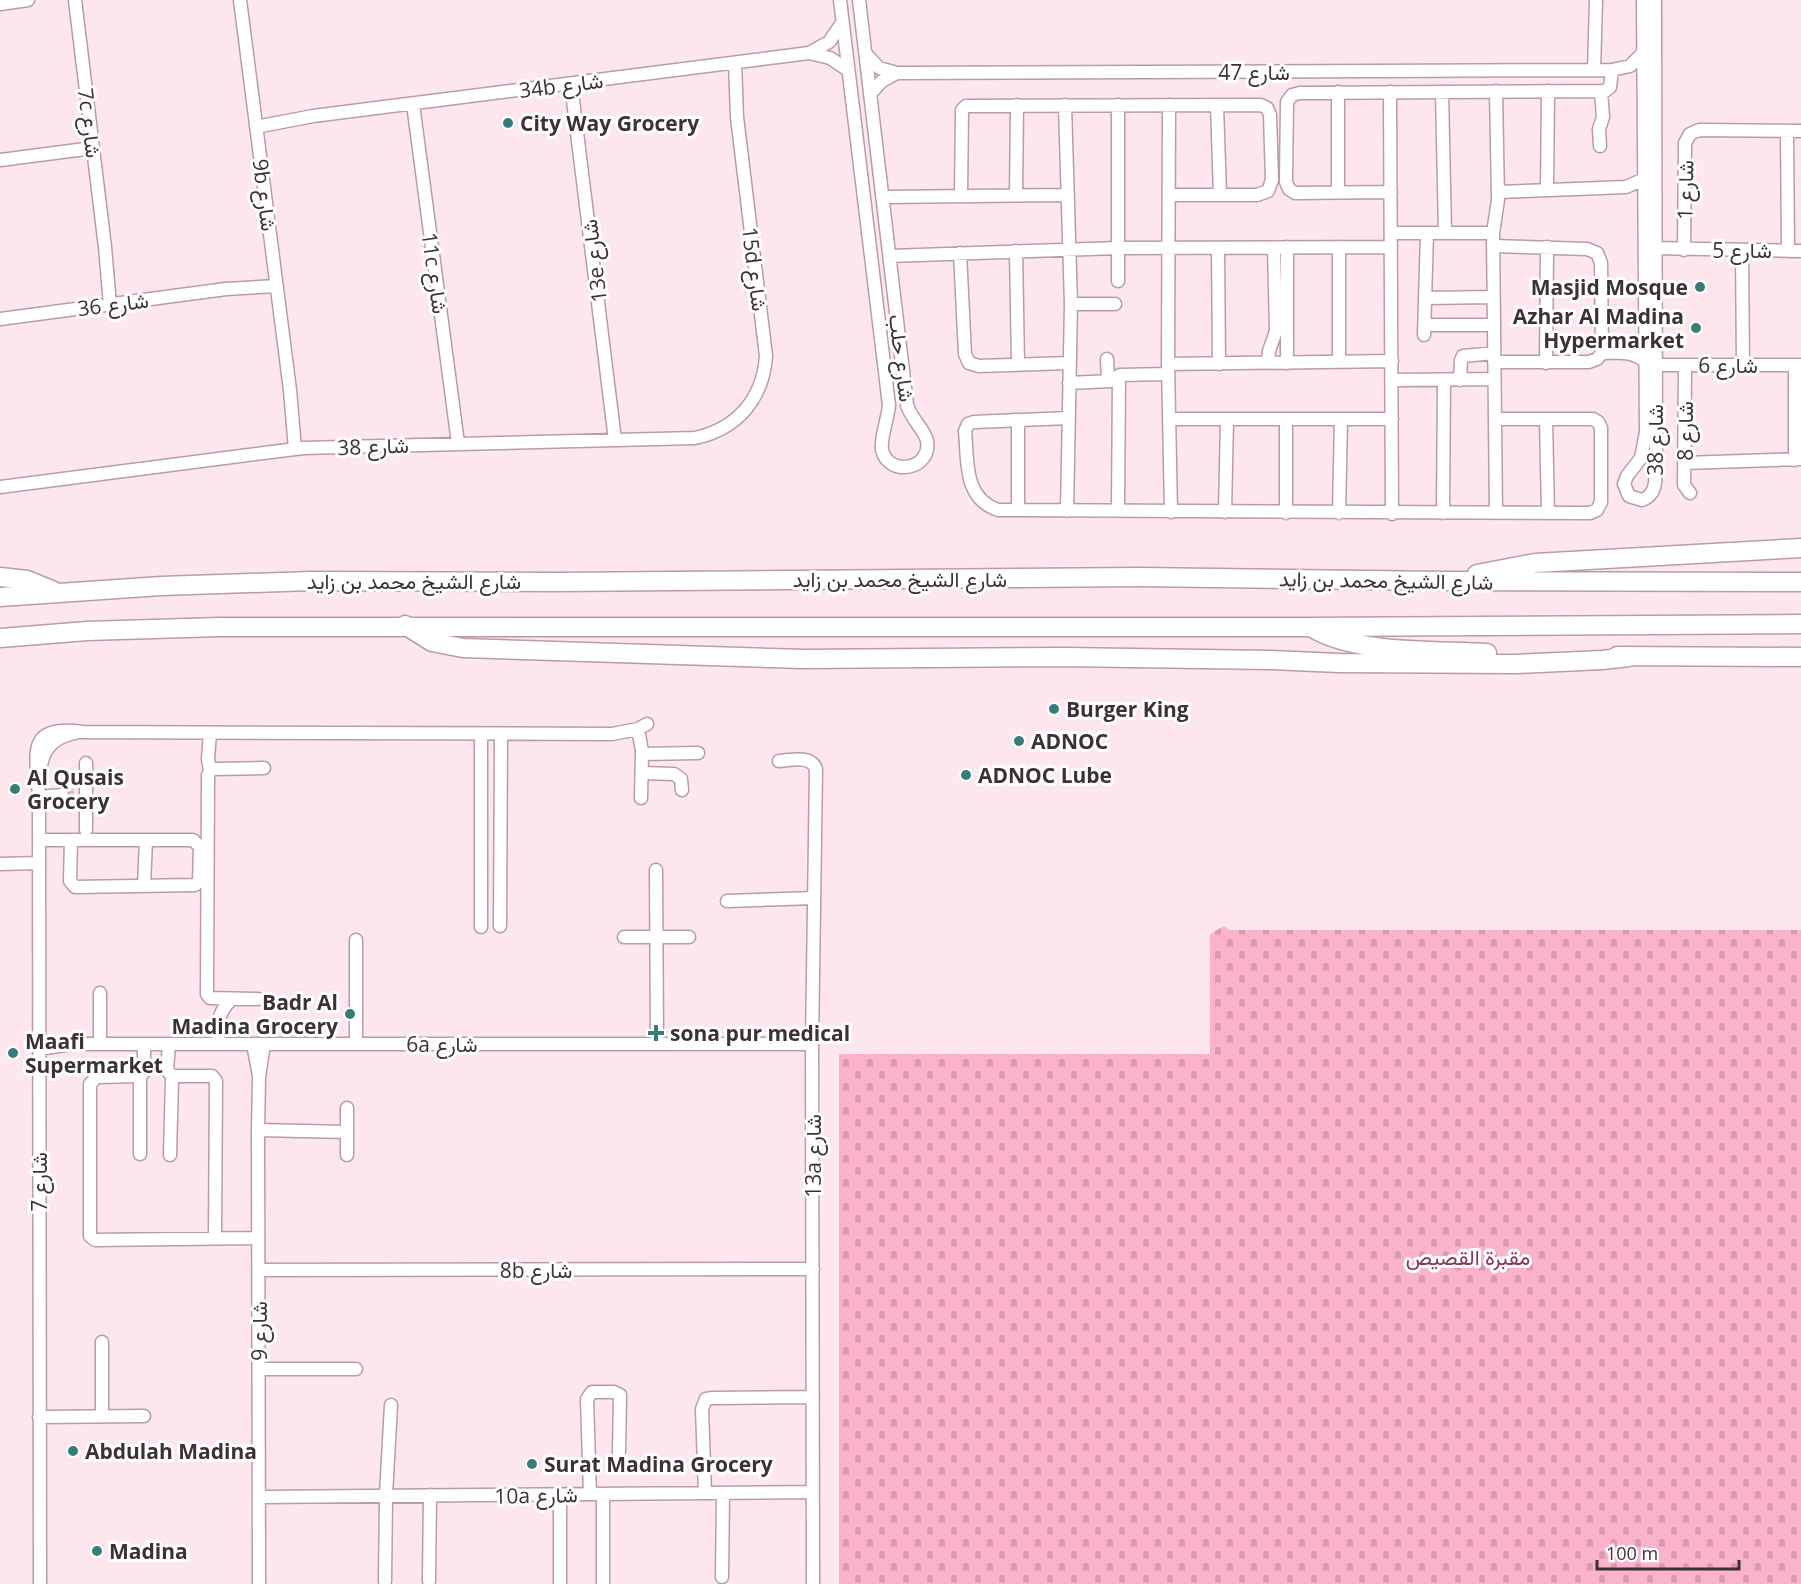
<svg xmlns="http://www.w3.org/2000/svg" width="1801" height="1584" font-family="'Open Sans',Vazirmatn,sans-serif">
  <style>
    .cemetery { fill: url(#cemetery-stones) }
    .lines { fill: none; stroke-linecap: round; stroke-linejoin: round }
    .minor-tunnel { stroke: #d7c2c8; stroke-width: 12; stroke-dasharray: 12 6; stroke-linecap: butt }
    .minor-casing { stroke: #b89da5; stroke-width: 15 }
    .highway-casing { stroke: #b89da5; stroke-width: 21 }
    .minor { stroke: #fff; stroke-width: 12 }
    .highway { stroke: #fff; stroke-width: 18 }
    .poi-dot { fill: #347d78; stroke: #fff; stroke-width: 2 }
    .labels { text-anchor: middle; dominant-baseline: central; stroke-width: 6; stroke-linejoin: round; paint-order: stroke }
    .street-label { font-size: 21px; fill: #3c3135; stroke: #fff }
    .poi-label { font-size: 21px; font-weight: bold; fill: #3c3135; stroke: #fff; text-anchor: start }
    .park-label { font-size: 21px; fill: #8b3459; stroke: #fff }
  </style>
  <defs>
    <pattern id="cemetery-stones" width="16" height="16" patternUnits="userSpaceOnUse" patternTransform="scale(1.5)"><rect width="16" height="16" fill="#fbb3cc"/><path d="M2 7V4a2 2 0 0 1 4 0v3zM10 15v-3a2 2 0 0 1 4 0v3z" fill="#d89ab0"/></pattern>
  </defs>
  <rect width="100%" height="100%" fill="#fee6ed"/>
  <path class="cemetery" d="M1224,926L1229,930H1801V1584H839V1054H1210V934Z"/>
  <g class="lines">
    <path class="minor-tunnel" d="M62,795H81"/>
    <defs>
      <path id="minor" d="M75,0L105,247L110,305
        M240,0L290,390L295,449
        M840,0L889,405C888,418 880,439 882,450C889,478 932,469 927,441C925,430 911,419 907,405L859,0
        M1643,0L1646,432L1641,458L1627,476L1624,484L1629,496L1642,500C1659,494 1655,475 1656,460L1655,0
        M0,4L28,0
        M809,53L829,42L842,23
        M867,55L879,68L897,73L1612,70L1630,66L1643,53
        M1594,70L1596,0
        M571,84L615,440
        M1496,91L1498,200L1493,233L1496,513
        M1338,92V192
        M1390,92L1392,514
        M1442,92L1445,233
        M870,94L882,81L897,73
        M413,104L458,443
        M1065,105L1071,304L1067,511
        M1118,105V281
        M1169,105L1168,364L1171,512
        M1217,105L1220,195
        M256,127L313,116L809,53L830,58L848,70
        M1787,131L1788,251
        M1600,146L1599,129L1603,117L1601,91
        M0,160L93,148
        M1547,190L1548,91
        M1391,192L1295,193L1289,189L1286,182L1287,102L1292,95L1300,93L1605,91L1610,87L1612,70
        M1498,192L1626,187L1644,179
        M1016,195L1017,105
        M961,196L962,110L966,106L1261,105L1267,108L1270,115L1272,180L1268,191L1257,195H1170
        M883,197L1068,195
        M1391,233H1493
        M1493,246L1587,249L1597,253L1601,263L1602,353L1597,359L1589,362H1494
        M1287,247V363
        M1339,247V362
        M1218,248L1219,364
        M1655,248L1801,251
        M1684,250L1685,143L1690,134L1699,130L1801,131
        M1742,250L1743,365
        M1016,251L1018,364
        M960,253L965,354L969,363L979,366L1069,363
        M890,256L1118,248L1391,247
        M1425,298L1493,297
        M1071,304H1115
        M0,319L226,289L277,286
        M1425,325H1493
        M1424,335L1427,233
        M1602,353C1617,353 1634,350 1645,362
        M1107,359L1108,381
        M1268,363L1269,351L1276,331L1274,248
        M1546,363L1547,247
        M1168,364L1392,361
        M1655,365H1801
        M1795,365V460
        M1685,366L1684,485L1690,493
        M1392,380L1494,379
        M1460,380L1461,360L1463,356L1494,353
        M1069,383L1111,381L1120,375L1168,374
        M1068,418L974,422L968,424L965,431C968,461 963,498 998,510L1590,513L1597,510L1601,502V428L1598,422L1593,419H1495
        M1169,419H1392
        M1286,419V513
        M1546,420L1548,513
        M1684,463L1801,459
        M0,487L303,448L695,438C737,429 763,399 766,356L737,117L735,63
        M1018,510V420
        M1118,511L1119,376
        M1225,512L1227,419
        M1339,513L1341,419
        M1443,513L1444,380
        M638,729L642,751L641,798
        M210,733L208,759L210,771
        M481,734V927
        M642,754L698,753
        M779,761C792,760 811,755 816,769L812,1044L813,1584
        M86,763V830
        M41,766C44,747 55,737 75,733
        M642,773L674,774L681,779L682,790
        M39,797L62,795
        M39,840H193L200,847L199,882L195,885L75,887L70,881L71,840
        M0,864L39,863
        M656,870L657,1043
        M144,886L146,840
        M727,901L814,898
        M500,926L501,734
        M624,937H689
        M356,940V1044
        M100,993V1044
        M258,999L210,998L207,994L208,775L210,771L214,769L264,768
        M169,1044L167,1070L173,1077
        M218,1044C219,1025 216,1013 232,999
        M253,1044L259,1076
        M39,1049L71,1044H812
        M140,1076L97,1077L90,1084V1236L95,1240L258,1238
        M258,1130L347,1132
        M140,1154V1076L144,1072V1044
        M170,1155L172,1079L175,1076H212L216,1081L215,1238
        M347,1155V1108
        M259,1270L813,1269
        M259,1369H356
        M102,1416V1342
        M39,1417L144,1416
        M705,1493L702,1409L706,1399L713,1398L813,1397
        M590,1494L587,1399L592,1392H614L620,1395L619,1452
        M259,1497L813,1492
        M722,1577L723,1493
        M385,1581L386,1495L391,1405
        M429,1581L430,1495
        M40,1584L39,797C37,756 24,724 82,732L612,734L638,729L647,724
        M259,1584L258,1130L259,1077L264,1044
        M560,1584V1495
        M603,1584V1494"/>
      <path id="highway" d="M1477,574L1535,563L1801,548
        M0,577L27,580L54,591
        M0,597L161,586L311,581L554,582L1140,577L1444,581L1801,582
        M405,625L432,642L463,648L803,659L1064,657L1271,660L1339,663L1516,664L1602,660L1629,657
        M1314,629C1357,654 1436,650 1487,653
        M0,638L87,631L219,627H1310L1801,624
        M1617,656L1801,657"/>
    </defs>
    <use href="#minor" class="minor-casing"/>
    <use href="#highway" class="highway-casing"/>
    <use href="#minor" class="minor"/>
    <use href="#highway" class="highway"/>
  </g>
  <g class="poi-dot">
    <circle cx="508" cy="123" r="6"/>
    <circle cx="1700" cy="287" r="6"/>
    <circle cx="1696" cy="328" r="6"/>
    <circle cx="1054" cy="709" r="6"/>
    <circle cx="1019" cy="741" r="6"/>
    <circle cx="966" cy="775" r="6"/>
    <circle cx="15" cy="789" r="6"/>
    <circle cx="350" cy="1014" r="6"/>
    <path d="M653 1024h6v6h6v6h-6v6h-6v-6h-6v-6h6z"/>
    <circle cx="13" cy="1053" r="6"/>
    <circle cx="73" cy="1451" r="6"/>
    <circle cx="532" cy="1464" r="6"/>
    <circle cx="97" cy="1551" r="6"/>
  </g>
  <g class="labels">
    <g class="street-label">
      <text x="1254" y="72">شارع 47</text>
      <text transform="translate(561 85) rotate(-7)">34b شارع</text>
      <text transform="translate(90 123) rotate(83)">7c شارع</text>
      <text transform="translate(1685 190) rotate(-89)">شارع 1</text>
      <text transform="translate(265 195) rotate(83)">9b شارع</text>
      <text x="1742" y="250">شارع 5</text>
      <text transform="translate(594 261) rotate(-97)">13e شارع</text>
      <text transform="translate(755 269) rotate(83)">15d شارع</text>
      <text transform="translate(435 273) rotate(82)">11c شارع</text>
      <text transform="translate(113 304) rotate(-7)">شارع 36</text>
      <text transform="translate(902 358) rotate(83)">شارع حلب</text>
      <text x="1728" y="365">شارع 6</text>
      <text transform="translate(1685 431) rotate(-90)">شارع 8</text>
      <text transform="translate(1655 440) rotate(-90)">شارع 38</text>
      <text transform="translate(373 446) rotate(-2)">شارع 38</text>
      <text x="900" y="579">شارع الشيخ محمد بن زايد</text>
      <text transform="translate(1386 580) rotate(1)">شارع الشيخ محمد بن زايد</text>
      <text x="414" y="581">شارع الشيخ محمد بن زايد</text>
      <text x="442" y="1044">6a شارع</text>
      <text transform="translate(813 1156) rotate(-90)">13a شارع</text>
      <text transform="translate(39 1182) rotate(-90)">شارع 7</text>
      <text x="536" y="1270">8b شارع</text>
      <text transform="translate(259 1331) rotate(-90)">شارع 9</text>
      <text transform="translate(536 1495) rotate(-1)">10a شارع</text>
    </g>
    <g class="poi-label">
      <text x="520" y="123">City Way Grocery</text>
      <text x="1688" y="287" text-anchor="end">Masjid Mosque</text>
      <text x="1684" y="316" text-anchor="end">Azhar Al Madina<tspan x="1684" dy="24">Hypermarket</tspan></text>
      <text x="1066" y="709">Burger King</text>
      <text x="1031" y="741">ADNOC</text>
      <text x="978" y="775">ADNOC Lube</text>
      <text x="27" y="777">Al Qusais<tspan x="27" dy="24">Grocery</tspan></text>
      <text x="338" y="1002" text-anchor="end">Badr Al<tspan x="338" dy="24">Madina Grocery</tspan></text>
      <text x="670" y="1033">sona pur medical</text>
      <text x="25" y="1041">Maafi<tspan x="25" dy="24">Supermarket</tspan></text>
      <text x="85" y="1451">Abdulah Madina</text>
      <text x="544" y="1464">Surat Madina Grocery</text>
      <text x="109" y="1551">Madina</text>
    </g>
    <g class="park-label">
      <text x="1468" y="1257">مقبرة القصيص</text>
    </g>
  </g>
  <path d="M1597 1560v9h142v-9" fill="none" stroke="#3c3135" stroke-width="3"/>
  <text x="1606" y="1560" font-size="18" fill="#3c3135" stroke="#ffffff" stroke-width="4.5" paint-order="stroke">100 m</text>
</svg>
